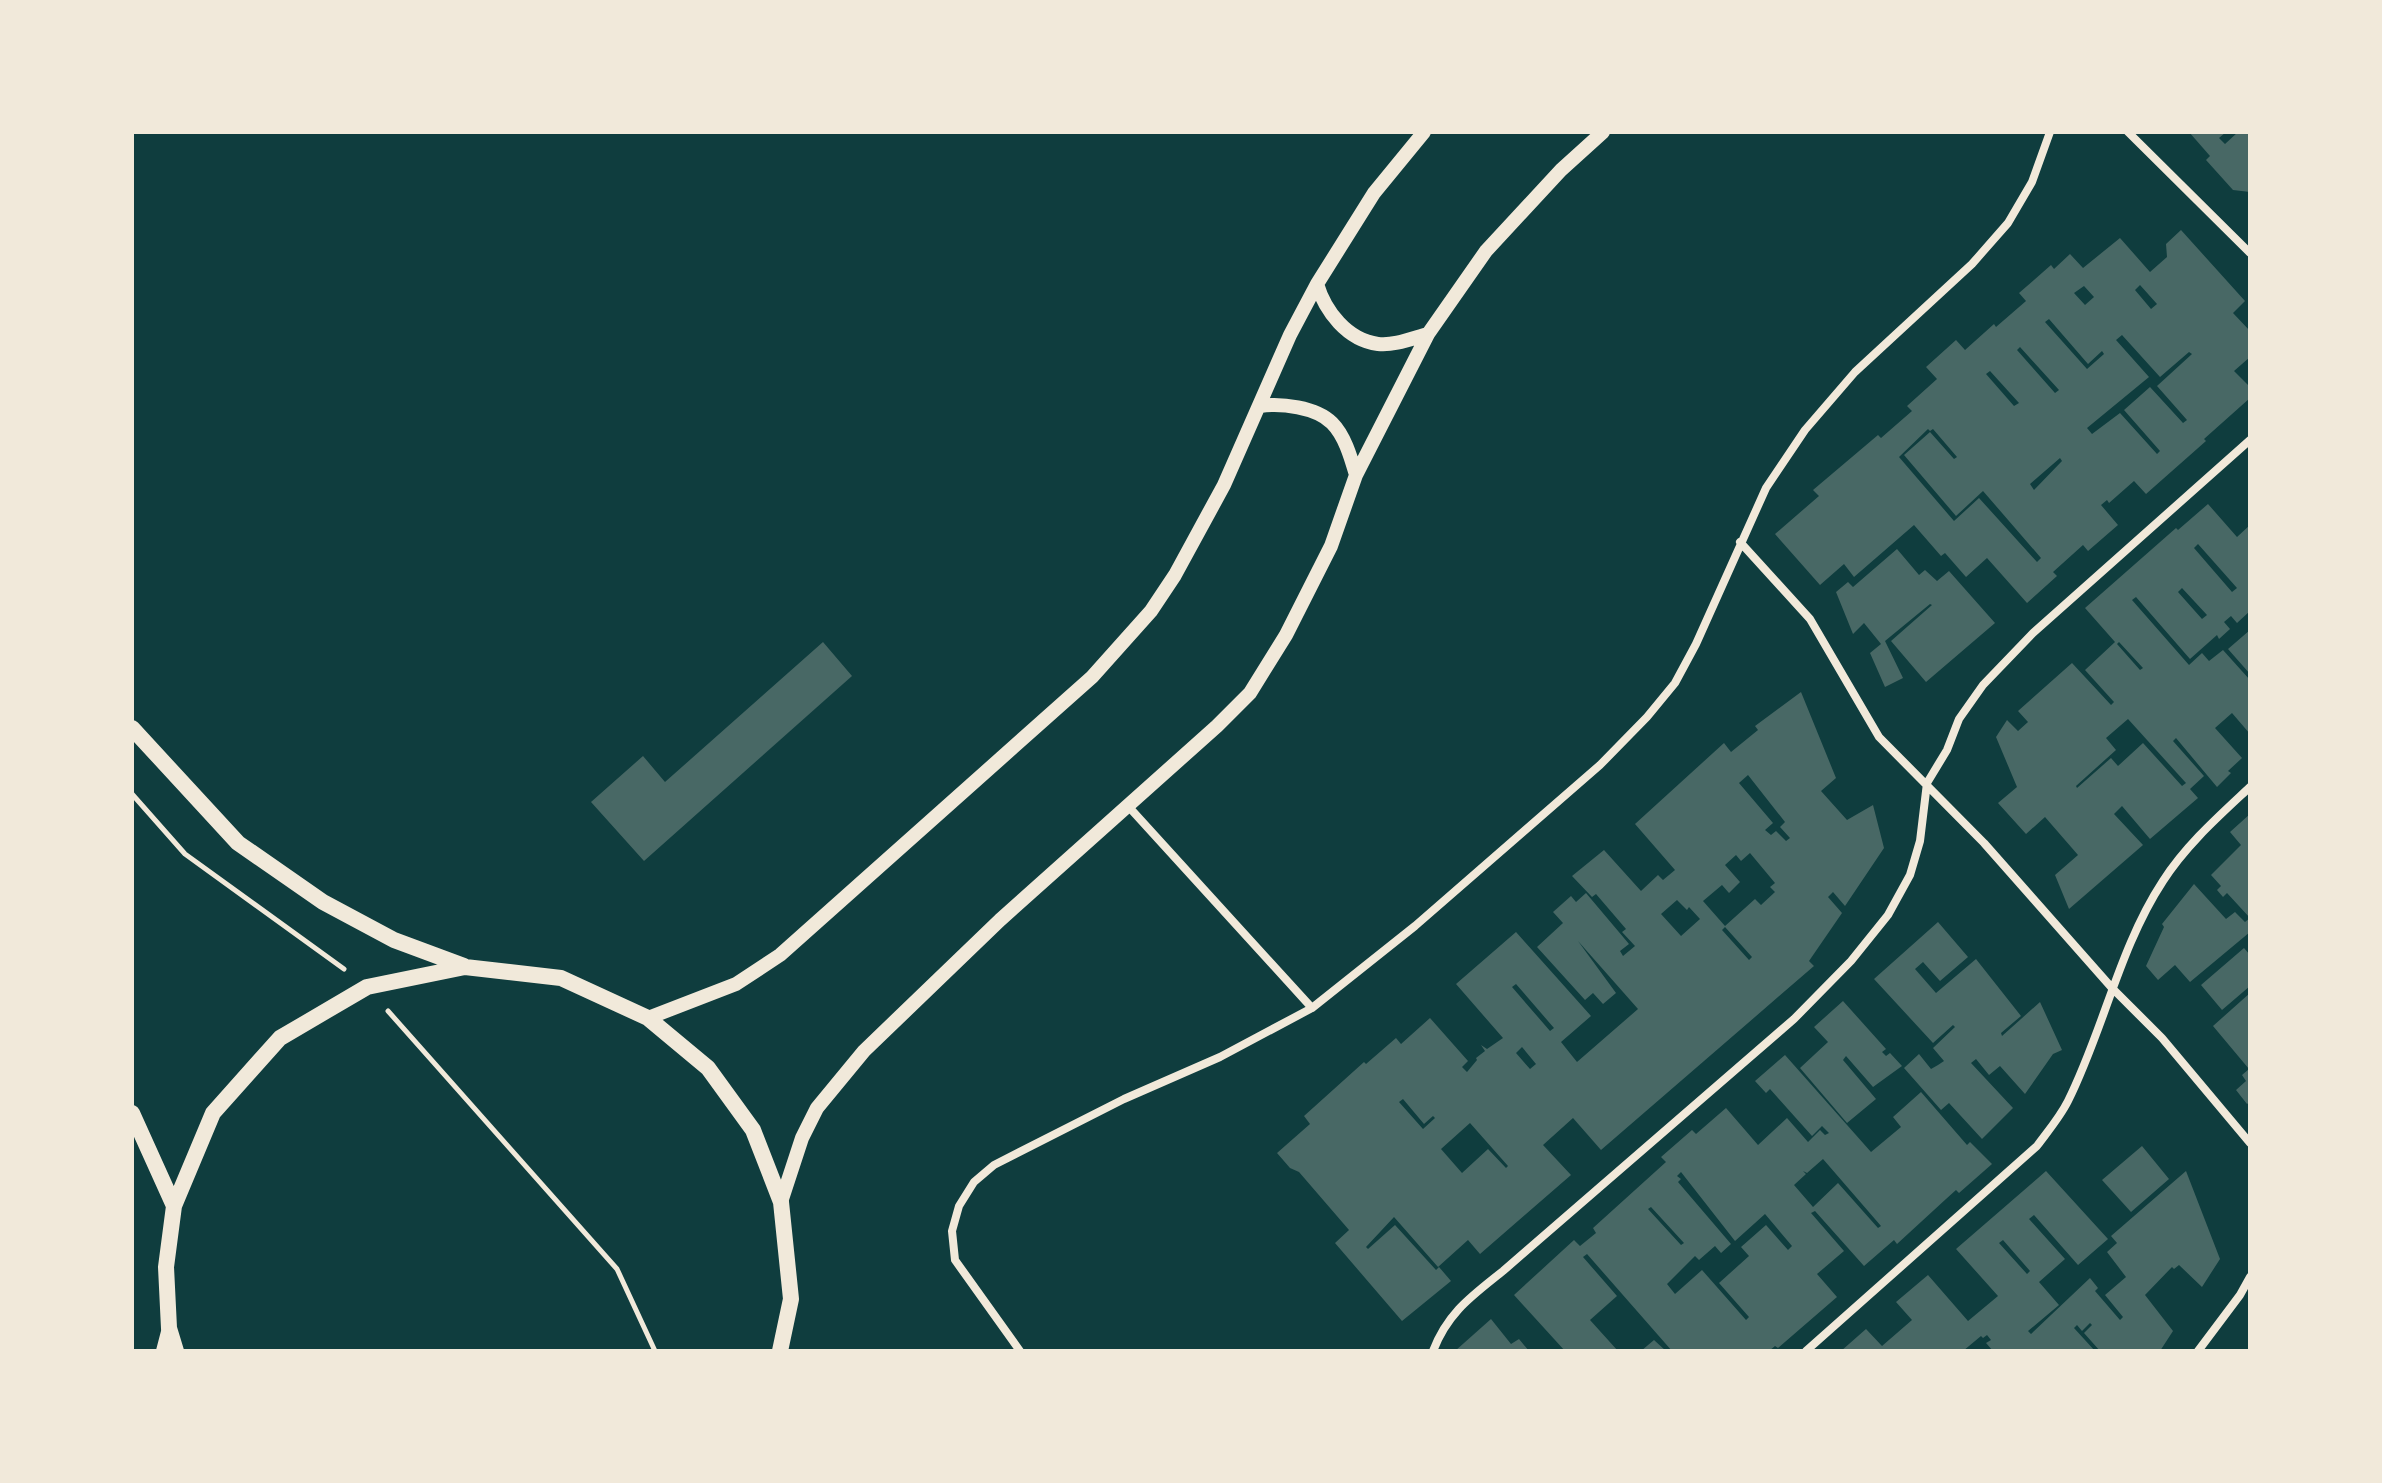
<svg xmlns="http://www.w3.org/2000/svg" width="2382" height="1483" font-family="Arial,sans-serif">
  <style>
    .building { fill: #486865; fill-rule: evenodd }
    .lines { fill: none; stroke-linecap: round; stroke-linejoin: round }
    .path { stroke: #f1e9da; stroke-width: 5 }
    .minor { stroke: #f1e9da; stroke-width: 8 }
    .tertiary { stroke: #f1e9da; stroke-width: 14 }
    .secondary { stroke: #f1e9da; stroke-width: 16 }
  </style>
  <rect width="100%" height="100%" fill="#0f3d3e"/>
  <path class="building" d="M2189,132H2226L2219,138L2225,144L2238,132H2250V192L2233,190L2206,160L2210,156Z
    M2181,230L2245,301L2233,313L2250,331V357L2234,371L2250,387V398L2204,439L2206,441L2146,494L2134,481L2109,503L2107,500L2101,505L2118,525L2088,551L2083,545L2053,572L2057,576L2027,603L1987,558L1966,577L1945,553L1941,556L1914,525L1854,577L1844,564L1820,585L1775,534L1819,496L1813,490L1878,435L1881,438L1912,411L1907,406L1937,379L1926,367L1956,340L1965,350L1994,324L1996,327L2026,301L2019,293L2051,265L2054,269L2070,254L2083,268L2120,238L2150,272L2167,257L2166,244ZM2140,285L2157,304L2151,309L2135,290ZM2084,286L2094,297L2085,305L2074,293ZM2049,319L2088,364L2102,351L2104,354L2087,369L2045,322ZM2122,335L2160,377L2189,352L2192,354L2157,386L2187,420L2183,423L2150,387L2124,410L2160,451L2157,454L2120,413L2092,434L2087,428L2149,377L2116,340ZM2020,347L2059,390L2055,393L2017,350ZM1990,371L2019,403L2014,406L1986,374ZM1928,429L1930,431L1933,429L1957,457L1954,459L1930,432L1904,455L1956,516L1983,491L2041,558L2037,562L1979,498L1954,521L1899,457ZM2060,458L2062,461L2034,490L2030,484Z
    M2208,504L2237,537L2250,525V611L2237,623L2231,616L2224,622L2230,629L2219,639L2217,635L2190,659L2136,597L2132,600L2189,665L2202,653L2209,661L2223,650L2250,680V734L2232,713L2215,728L2242,758L2228,771L2231,773L2217,787L2176,738L2173,741L2204,776L2190,789L2198,798L2150,839L2122,806L2114,814L2143,845L2069,909L2055,875L2078,855L2045,817L2026,834L1998,803L2017,787L1996,737L2007,720L2018,731L2028,722L2018,711L2072,663L2111,705L2114,702L2085,670L2115,642L2085,608L2176,528L2178,530ZM2198,544L2237,588L2232,592L2194,548ZM2182,588L2207,615L2202,619L2178,592ZM2119,642L2143,668L2140,670L2117,644ZM2128,719L2186,783L2182,786L2143,743L2118,766L2111,758L2077,788L2076,786L2116,750L2106,738Z
    M1897,549L1919,575L1925,570L1937,581L1949,571L1995,623L1926,682L1891,641L1932,605L1930,604L1885,641L1903,678L1885,687L1870,653L1881,644L1864,623L1853,634L1836,592L1848,582L1853,587Z
    M2250,630V674L2228,649Z
    M823,642L852,676L644,861L591,802L643,756L665,782Z
    M1801,692L1836,778L1821,791L1847,820L1873,805L1884,848L1845,906L1833,892L1828,897L1842,913L1809,961L1814,966L1601,1150L1573,1118L1543,1145L1571,1175L1480,1254L1468,1240L1438,1267L1394,1217L1366,1247L1368,1249L1395,1225L1436,1270L1439,1267L1451,1281L1402,1321L1335,1243L1349,1230L1299,1172L1290,1168L1277,1153L1310,1124L1304,1116L1364,1062L1366,1064L1396,1038L1401,1044L1430,1018L1468,1061L1462,1067L1467,1072L1477,1060L1476,1058L1485,1051L1481,1045L1487,1049L1503,1038L1456,984L1516,932L1591,1016L1561,1042L1577,1062L1638,1009L1578,941L1616,993L1603,1004L1593,993L1585,1000L1537,947L1563,923L1553,912L1571,896L1576,902L1586,893L1629,944L1620,951L1623,956L1635,946L1622,932L1626,929L1596,894L1592,897L1572,876L1604,850L1641,891L1658,875L1663,880L1675,870L1635,824L1724,743L1731,752L1758,730L1755,726ZM1748,775L1785,822L1780,827L1790,838L1786,841L1776,831L1771,835L1765,830L1773,823L1739,783ZM1750,853L1775,883L1770,887L1775,892L1761,905L1755,899L1725,926L1703,901L1722,885L1729,893L1740,882L1725,865L1736,855L1741,861ZM1677,900L1687,910L1689,907L1700,919L1681,936L1661,914ZM1725,927L1752,957L1749,960L1722,930ZM1516,984L1554,1028L1550,1031L1512,987ZM1522,1047L1536,1064L1530,1069L1516,1053ZM1403,1099L1424,1124L1433,1116L1435,1118L1423,1129L1399,1102ZM1470,1123L1508,1166L1506,1168L1488,1149L1462,1173L1441,1149Z
    M2250,814L2248,853L2250,932L2190,982L2175,965L2158,980L2146,966L2164,927L2162,924L2194,884L2226,919L2235,912L2245,922L2250,918L2227,893L2223,897L2217,890L2221,886L2211,875L2241,845L2230,832Z
    M1938,922L1968,957L1940,981L1923,962L1915,969L1936,993L1976,959L2021,1016L2001,1033L2002,1036L2040,1002L2062,1050L2053,1054L2025,1094L2000,1066L1989,1075L1976,1059L1971,1063L2013,1108L1982,1139L1949,1103L1941,1110L1904,1068L1919,1054L1931,1069L1938,1065L1944,1061L1933,1048L1955,1027L1953,1025L1933,1043L1874,979Z
    M2244,948L2250,955V986L2222,1010L2201,985Z
    M2250,993V1102L2247,1104L2236,1090L2246,1081L2242,1075L2249,1069L2213,1026Z
    M1843,1001L1886,1049L1882,1052L1886,1056L1890,1053L1902,1066L1873,1087L1846,1056L1843,1060L1876,1099L1847,1123L1800,1068L1828,1042L1814,1027Z
    M1785,1055L1871,1152L1901,1127L1893,1117L1921,1092L1967,1145L1970,1142L1992,1164L1959,1193L1956,1190L1946,1199L1897,1244L1894,1240L1864,1266L1815,1211L1811,1213L1844,1251L1817,1274L1837,1297L1778,1348L1775,1346L1769,1351H1672L1587,1254L1583,1257L1617,1296L1590,1320L1618,1351H1565L1514,1295L1574,1240L1580,1246L1596,1233L1593,1228L1666,1162L1661,1157L1692,1130L1696,1134L1726,1108L1758,1145L1787,1118L1808,1142L1820,1130L1825,1135L1829,1133L1822,1126L1812,1136L1770,1089L1766,1093L1755,1081ZM1823,1159L1881,1226L1878,1228L1838,1183L1813,1207L1794,1185L1806,1174L1803,1171L1807,1173ZM1681,1172L1735,1241L1765,1214L1792,1246L1788,1250L1766,1225L1741,1247L1749,1256L1719,1283L1749,1317L1746,1320L1702,1270L1675,1294L1667,1284L1695,1256L1699,1260L1715,1246L1721,1253L1731,1244L1678,1182L1681,1179L1677,1176ZM1651,1207L1684,1243L1681,1245L1648,1209Z
    M2142,1146L2169,1179L2131,1212L2102,1180Z
    M2046,1171L2108,1239L2078,1265L2034,1215L2029,1219L2065,1259L2039,1282L2059,1305L2028,1331L2031,1334L2090,1278L2098,1288L2095,1291L2120,1320L2123,1317L2105,1295L2126,1277L2107,1252L2117,1243L2111,1236L2186,1171L2220,1259L2202,1287L2179,1265L2174,1269L2172,1267L2145,1295L2173,1331L2160,1351H2100L2084,1333L2092,1325L2090,1323L2082,1331L2077,1325L2074,1328L2095,1351H1993L1986,1343L1991,1340L1987,1335L1983,1338L1981,1336L1963,1351H1841L1866,1329L1882,1346L1912,1320L1896,1302L1928,1275L1968,1321L1998,1296L1956,1249ZM2003,1240L2030,1271L2027,1274L1999,1243Z
    M1491,1319L1511,1344L1519,1339L1529,1351H1455Z
    M1654,1340L1666,1351H1641Z"/>
  <g class="lines">
    <path class="path" d="M132,794L185,854L344,969
      M388,1011L617,1269L655,1351"/>
    <path class="minor" d="M2128,132L2250,253
      M1740,542L1810,619L1879,737L1984,843L2112,988L2162,1038L2250,1143
      M1128,806L1312,1008
      M1020,1351L955,1260L952,1231L959,1206L974,1182L994,1165L1124,1099L1220,1057L1312,1008L1415,926L1600,765L1647,717L1675,683L1696,644L1766,488L1805,430L1855,372L1972,264L2008,223L2032,182L2050,132
      M1433,1351C1448,1312 1472,1296 1503,1271L1794,1019L1851,961L1888,915L1910,875L1920,841L1927,783L1947,750L1959,719L1983,685L2033,633L2250,440
      M1806,1351L2037,1146C2048,1131 2060,1117 2068,1101C2104,1029 2119,948 2163,881C2186,845 2219,816 2250,787
      M2198,1351L2240,1295L2250,1277"/>
    <path class="tertiary" d="M1317,284C1325,311 1347,340 1378,344C1394,346 1413,338 1428,334
      M1260,406C1281,403 1316,407 1332,423C1345,436 1351,458 1356,475
      M648,1018L736,984L780,955L1092,677L1151,611L1175,575L1224,485L1290,335L1317,284L1374,193L1424,132
      M781,1202L802,1138L817,1108L864,1051L1000,920L1217,726L1250,693L1286,635L1331,546L1356,475L1428,334L1486,251L1561,170L1603,132
      M163,1351L169,1328"/>
    <path class="secondary" d="M132,728L238,843L323,902L394,940L464,966
      M132,1113L174,1206
      M176,1351L169,1328L166,1267L174,1206L213,1113L280,1038L367,987L465,967L561,978L648,1018L708,1068L753,1130L781,1202L791,1299L780,1351"/>
  </g>
  <rect width="2382" height="1483" fill="none" stroke="#f1e9da" stroke-width="268"/>
</svg>
